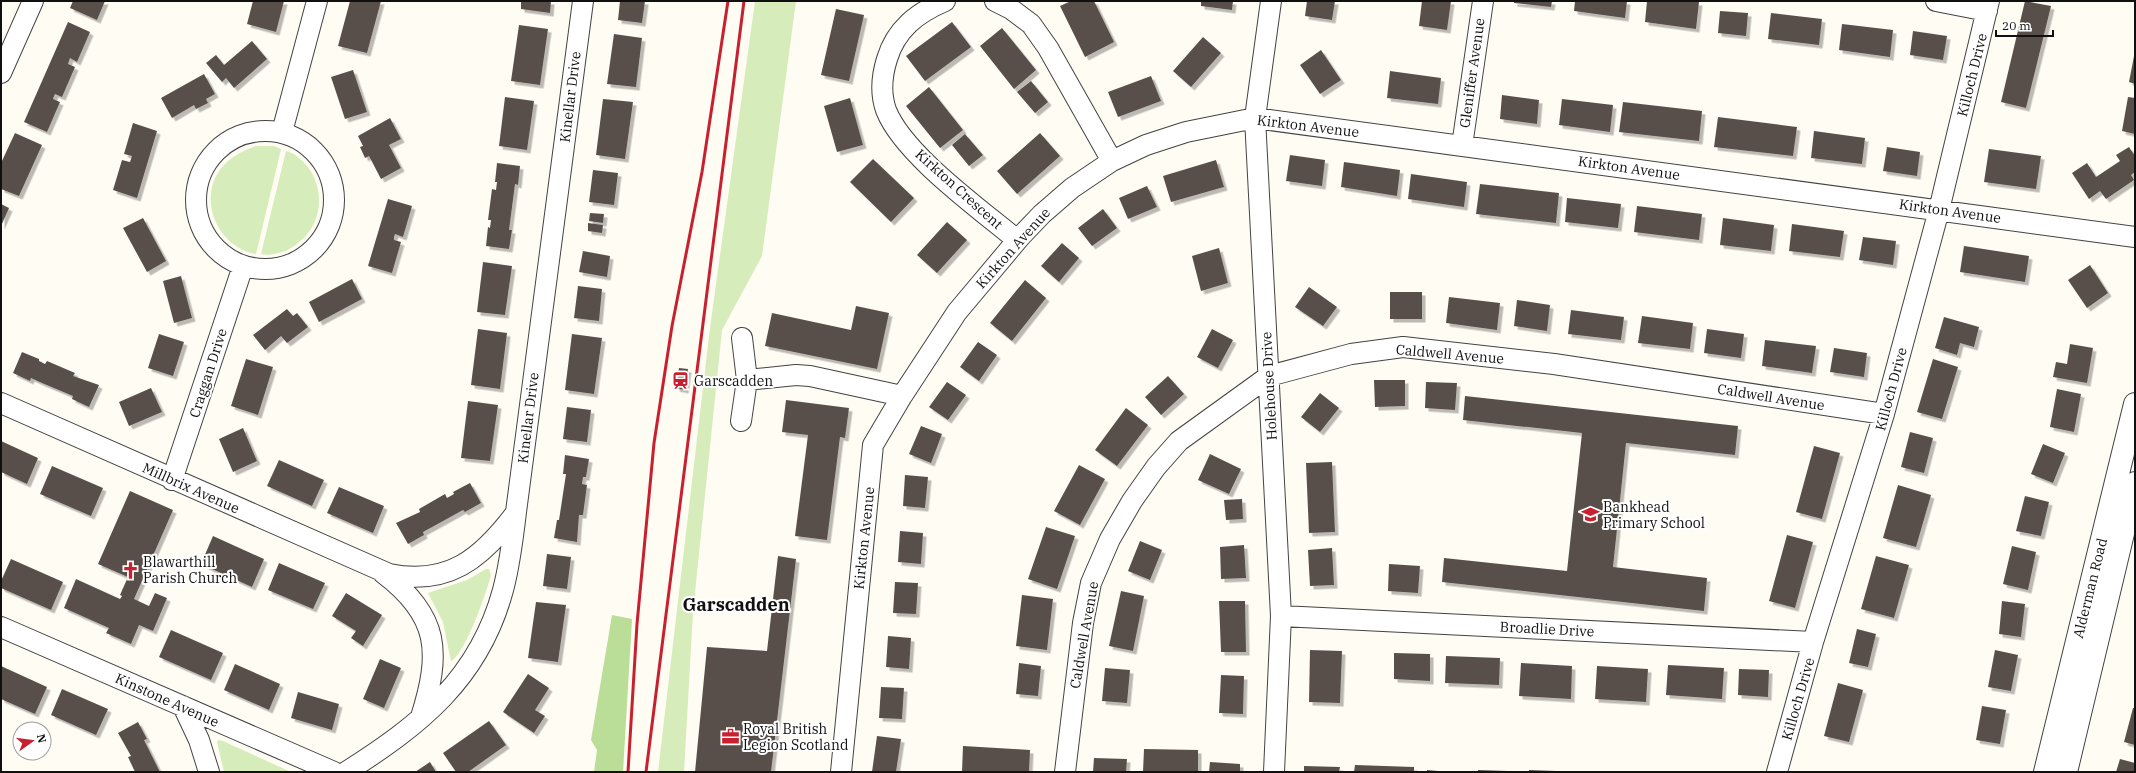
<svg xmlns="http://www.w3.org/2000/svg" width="2136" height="773" font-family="'IBM Plex Serif',serif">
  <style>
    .green { fill: #d6ecba }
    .forest { fill: #bade98 }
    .building { fill: #59504c; filter: url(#shadow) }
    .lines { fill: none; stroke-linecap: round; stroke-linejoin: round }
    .minor-casing { stroke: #434343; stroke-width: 22 }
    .tertiary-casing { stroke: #434343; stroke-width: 24 }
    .minor { stroke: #fff; stroke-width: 20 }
    .tertiary { stroke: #fff; stroke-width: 22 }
    .rail { stroke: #c8202f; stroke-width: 3 }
    .labels { text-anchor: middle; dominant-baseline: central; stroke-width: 4; stroke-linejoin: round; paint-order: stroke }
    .street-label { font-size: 14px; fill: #101010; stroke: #fff }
    .poi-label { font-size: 14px; fill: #101010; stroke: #fff; text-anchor: start }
    .district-label { font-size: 18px; font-weight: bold; fill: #101010; stroke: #fff }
  </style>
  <defs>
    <filter id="shadow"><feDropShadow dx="3.5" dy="3.5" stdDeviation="0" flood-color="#0004"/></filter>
  </defs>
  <rect width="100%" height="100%" fill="#fffcf3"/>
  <path class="green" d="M755,1H796L762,256L722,330L693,612L684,772H658L710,328Z
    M256,146H274L281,149L256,254C215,247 194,192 227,162C236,154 245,150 256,146Z
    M286,151C295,153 302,160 308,167C328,195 320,231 291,248C282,253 271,256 261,254Z
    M486,569H489L491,575C487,591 465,655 451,661L443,622L428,593L467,580Z
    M218,740L223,741L291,772H224L217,742Z"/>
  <path class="forest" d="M612,615L632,619L623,772H594L597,750L591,740Z"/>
  <path class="building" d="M73,1H105L97,20L70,8Z
    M253,1H284L276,32L247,24Z
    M350,1H381L367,53L338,46Z
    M521,1H551L550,13L521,9Z
    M620,1H645L642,23L618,20Z
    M1071,1H1094L1114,42L1085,57L1060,6Z
    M1201,1H1233L1232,10L1201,6Z
    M1307,1H1335L1332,20L1305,16Z
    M1422,1H1451L1447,30L1419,26Z
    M1514,1H1552L1551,7L1514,3Z
    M1575,1H1627L1625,18L1574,11Z
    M1647,1L1699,2L1696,29L1645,22Z
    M2025,1L2051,6L2026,108L2001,102Z
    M836,9L864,15L849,81L821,75Z
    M1720,11L1748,13L1746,36L1718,33Z
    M1771,13L1822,19L1819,45L1768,39Z
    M68,22L90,32L77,62L70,58L68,64L75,67L62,97L55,94L54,96L53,99L60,102L47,132L24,122Z
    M952,22L971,47L925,81L906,56Z
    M1842,24L1893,30L1890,57L1839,50Z
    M519,25L548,29L540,85L511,81Z
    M1002,28L1036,70L1014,89L980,46Z
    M1913,31L1947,36L1943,60L1910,55Z
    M614,34L642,38L636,87L607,84Z
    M1203,37L1221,53L1191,87L1173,71Z
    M252,41L267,59L234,88L226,78L222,82L206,63L216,55L224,65Z
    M1321,50L1341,80L1320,94L1300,65Z
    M2134,56H2135V84L2129,82Z
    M353,70L367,112L345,119L331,77Z
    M1390,71L1441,78L1438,104L1387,98Z
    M204,74L215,94L206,99L208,103L196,109L194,105L172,118L161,98Z
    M1151,76L1161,101L1118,117L1108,92Z
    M1031,81L1048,102L1035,113L1017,92Z
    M929,87L963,130L940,148L906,106Z
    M1502,95L1539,100L1537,124L1500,119Z
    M505,97L534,101L527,150L499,146Z
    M2128,97L2135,98V134L2122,131Z
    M850,98L863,145L837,152L824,106Z
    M603,99L633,102L625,159L596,155Z
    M1562,99L1613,105L1610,132L1559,125Z
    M1623,102L1702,111L1699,141L1619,132Z
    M1718,117L1797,127L1793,156L1714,147Z
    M390,118L401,139L389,145L401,168L381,179L369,156L365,158L360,147L363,146L358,136Z
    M133,123L157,131L137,198L113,190L122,160L130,162L132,156L124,154Z
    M1814,131L1865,138L1862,164L1811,158Z
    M15,133L42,145L19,196L1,189V163Z
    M1040,133L1060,156L1017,194L997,171Z
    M965,134L983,155L969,166L952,145Z
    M1887,147L1920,152L1917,176L1883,171Z
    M2129,147L2135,156V172L2131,175L2134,180L2106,199L2100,191L2089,199L2072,173L2087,163L2096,177L2120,161L2116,155Z
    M1989,149L2041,156L2036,189L1984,182Z
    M1290,155L1325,160L1322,186L1286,181Z
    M873,159L914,198L891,222L850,182Z
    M1216,160L1224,187L1171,202L1163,176Z
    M1344,162L1400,170L1397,196L1341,187Z
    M497,163L520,166L518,185L515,184L509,230H512L509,249L486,246L488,227L490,228L491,220H488L492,189L496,190L497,182H495Z
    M593,170L618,173L614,205L589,202Z
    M1411,174L1467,182L1464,207L1408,199Z
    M1480,184L1559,193L1556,223L1476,214Z
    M1147,186L1157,207L1128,219L1119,198Z
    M1567,198L1621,204L1618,228L1565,222Z
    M388,199L412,206L403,237L395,234L394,237V240L401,242L392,273L368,266Z
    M1,204L9,208L1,226Z
    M1637,206L1702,214L1699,240L1634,232Z
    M1103,209L1117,228L1092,246L1078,228Z
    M590,213L604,214L603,223L589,221Z
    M143,218L166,261L147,272L123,228Z
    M1723,218L1774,225L1771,251L1720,245Z
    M947,222L967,240L937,273L917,255Z
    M588,223L603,225L602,233L588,231Z
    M1792,224L1844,231L1840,257L1789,251Z
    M1863,237L1896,241L1893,265L1859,260Z
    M1062,243L1079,258L1059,282L1041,266Z
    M1964,246L2029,256L2025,282L1960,272Z
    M1219,248L1228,283L1201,291L1192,256Z
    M583,251L610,256L607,277L579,272Z
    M483,262L512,266L505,315L477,312Z
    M2090,265L2108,293L2087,308L2068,280Z
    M181,276L192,318L174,323L163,281Z
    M352,279L362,299L319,322L309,302Z
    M1025,280L1046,298L1012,341L990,323Z
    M578,286L602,289L599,321L574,318Z
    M1309,287L1337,307L1323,326L1295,307Z
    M1390,292H1422V319H1390Z
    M1449,297L1500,303L1497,330L1446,323Z
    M1517,300L1550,305L1547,331L1514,326Z
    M856,306L889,313L877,369L765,346L772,313L851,330Z
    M287,309L293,316L297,313L308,327L287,343L281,336L265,350L253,335Z
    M1571,310L1624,317L1621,340L1568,334Z
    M1642,316L1693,323L1690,349L1638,343Z
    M1944,317L1979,327L1974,347L1960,343L1957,355L1935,348Z
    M478,329L507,333L500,389L471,385Z
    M1212,329L1233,340L1218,368L1197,357Z
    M1707,329L1744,334L1741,358L1704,353Z
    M159,334L184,342L173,376L148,368Z
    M572,334L602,338L594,394L565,390Z
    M1765,340L1816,346L1812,373L1762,366Z
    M978,342L997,355L979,381L960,367Z
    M2070,344L2093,348L2087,383L2053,377L2056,362L2067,364Z
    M1834,348L1867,353L1864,377L1830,372Z
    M22,352L39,359V361L45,364L47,361L75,373L73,376L99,385L89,407L72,399L73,396L42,383L31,378L30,381L13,373Z
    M246,359L273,367L258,415L231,406Z
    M1933,359L1958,367L1942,419L1917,412Z
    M679,368L688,369L685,390L676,388Z
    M1168,376L1184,394L1161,415L1145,397Z
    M1374,380H1405V406L1375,407Z
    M947,382L966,395L948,420L929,407Z
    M1426,382L1457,383L1455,410L1425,408Z
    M151,388L162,412L129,426L119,402Z
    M2057,389L2081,394L2074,432L2050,427Z
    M1320,393L1339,408L1320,432L1301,417Z
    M1465,396L1738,426L1735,455L1626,443L1613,567L1707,578L1704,611L1442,582L1444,558L1567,571L1582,433L1463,420Z
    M786,400L849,408L845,438L840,437L827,540L795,536L808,435L782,432Z
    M468,401L498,405L490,461L461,458Z
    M567,407L591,410L587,442L563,439Z
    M1126,408L1148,425L1117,466L1095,450Z
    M921,426L942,434L931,463L909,454Z
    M243,428L257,461L233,472L219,439Z
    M1910,432L1933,438L1924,473L1901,467Z
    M1,441L38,458L27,484L1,472Z
    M2043,444L2065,453L2053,483L2031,474Z
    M1814,446L1840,453L1822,519L1796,512Z
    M1210,454L1241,469L1229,494L1198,480Z
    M565,455L589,459L586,477H583L582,484L587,485L583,515H579L577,542L554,538L557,520H559L561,507L566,474H563Z
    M279,460L324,480L312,506L267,486Z
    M1332,462L1335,532L1309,533L1306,463Z
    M1079,465L1105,479L1080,525L1054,511Z
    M52,466L103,488L91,516L40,494Z
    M905,475L928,477L925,508L903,506Z
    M470,483L481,503L465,512L463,510L434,526L423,532L424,535L408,544L396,523L420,512L419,509L445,494L447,498L454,494L453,492Z
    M1898,485L1931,495L1916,547L1883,538Z
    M339,487L384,506L373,533L327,513Z
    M130,491L173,510L134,599L149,606L155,593L167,598L153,631L139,625L131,644L106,633L109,628L64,608L76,579L120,599L122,596L120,595L128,577L98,564Z
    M2025,496L2049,502L2041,536L2016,531Z
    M1242,499L1243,519L1226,520L1224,500Z
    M1046,527L1075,536L1057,589L1028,579Z
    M900,531L923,533L921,564L898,562Z
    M1787,535L1813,542L1795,608L1769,601Z
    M213,536L264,559L252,587L201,564Z
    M1140,541L1162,550L1150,580L1128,571Z
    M1244,545L1246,578L1221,579L1220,547Z
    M2012,546L2036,552L2028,590L2003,584Z
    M1332,548L1334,585L1310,586L1308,550Z
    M547,554L571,557L567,589L543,586Z
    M778,556L796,559L771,772H695L707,647L767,651Z
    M1876,556L1909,565L1894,618L1861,609Z
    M11,559L63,582L51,610L1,588V581Z
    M279,563L325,583L313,609L268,590Z
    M1389,564L1420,566L1418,593L1388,591Z
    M895,582L918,583L916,614L893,613Z
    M1121,591L1144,596L1133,651L1109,646Z
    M346,593L382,615L363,646L351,638L356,631L332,616Z
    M1022,595L1053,599L1047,650L1016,646Z
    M1219,601H1245L1246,652H1221Z
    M2002,601L2025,604L2021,637L1999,634Z
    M536,602L566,605L558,662L528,658Z
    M1857,629L1876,634L1868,667L1849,663Z
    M171,630L223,653L211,680L159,657Z
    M888,636L911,638L909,669L886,667Z
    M1310,650L1342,651L1340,703L1309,702Z
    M1995,650L2018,655L2011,691L1988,687Z
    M1394,653L1430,654V681L1394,679Z
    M1446,656L1500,658L1499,685L1445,683Z
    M380,659L401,668L384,708L363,699Z
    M1019,663L1041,666L1038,696L1016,694Z
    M1521,663L1572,666L1571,699L1519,696Z
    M235,664L280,684L269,710L224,690Z
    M1668,665L1724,668L1722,699L1666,695Z
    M1,666L47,687L35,714L1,699Z
    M1597,666L1648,669L1646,702L1595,699Z
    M1105,668L1130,670L1127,703L1102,701Z
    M1739,669L1769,670L1768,697L1738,695Z
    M528,674L549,688L535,710L545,716L534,733L503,712Z
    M1221,675L1244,676L1243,714L1219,713Z
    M1838,683L1863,690L1849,742L1824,736Z
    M881,687L904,688L902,719L879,718Z
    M62,689L108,709L96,735L51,715Z
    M298,692L339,704L332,730L291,718Z
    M1982,706L2006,710L2000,744L1976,740Z
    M2133,708H2135V745L2124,742Z
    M489,721L506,745L468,772H456L443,753Z
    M138,722L147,739L144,740L160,772H135L128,757L131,756L118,733Z
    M877,736L901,739L896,772H872Z
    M963,746L1030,750L1029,772H962Z
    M1144,749L1198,750V772H1143Z
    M1094,758L1127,759L1126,772H1093Z
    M2120,759L2135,763V772H2116Z
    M430,762L436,772H415Z
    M1210,762L1240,764V772H1209Z
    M1355,765L1414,767V772H1354Z
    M1304,766L1340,767L1339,772H1304Z
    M1427,770L1438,771V772H1427Z
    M1478,770L1508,771V772H1478Z
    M1529,770L1556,771V772H1529Z"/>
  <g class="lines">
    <defs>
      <path id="minor" d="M945,1C917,13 896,29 887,59C882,75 880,93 886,110C903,154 980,209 1017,240
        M995,1L1011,9L1031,24L1048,48L1112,161
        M1271,1L1255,118L1281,616L1274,772
        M1936,1L1987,11
        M1,73L33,1
        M196 200a69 69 0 1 1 138 0a69 69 0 1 1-138 0Z
        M282,132L317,1
        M1462,146L1483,1
        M747,380L796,375L810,376L902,396
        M1,403L389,574C448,586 481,559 515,514
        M741,421L747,380L742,338
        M172,480L243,266
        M383,573C440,616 441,653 421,717
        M1281,616L1813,642
        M1,627L334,772
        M183,706L199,740L209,772
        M346,772C420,725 479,679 503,590C510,564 513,538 516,512L583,1
        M841,772L873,445L902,396L957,312L1020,237L1042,214L1072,188L1112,161L1146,145L1186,132L1255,118L2135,237
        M1065,772L1083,623L1091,583L1110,539L1132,501L1156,467L1179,441L1269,376L1351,354L1403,347L1554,364L1884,414
        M1777,772L1813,642L1884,414L1939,210L1989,1"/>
      <path id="tertiary" d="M2045,772L2135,404
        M2066,772L2135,483"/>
    </defs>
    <use href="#minor" class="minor-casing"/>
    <use href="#tertiary" class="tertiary-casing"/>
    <use href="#minor" class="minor"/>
    <use href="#tertiary" class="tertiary"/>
    <path class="rail" d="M628,772L637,624L654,443L672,326L702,172L728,1
      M646,772L744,1"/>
  </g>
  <defs>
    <symbol id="station-bare" viewBox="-9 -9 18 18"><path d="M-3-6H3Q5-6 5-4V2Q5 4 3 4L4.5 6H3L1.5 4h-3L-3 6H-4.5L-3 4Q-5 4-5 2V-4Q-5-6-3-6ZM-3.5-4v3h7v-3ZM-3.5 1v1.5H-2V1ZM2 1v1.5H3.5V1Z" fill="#c8202f" stroke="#fff" stroke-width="2.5" paint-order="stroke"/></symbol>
    <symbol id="school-bare" viewBox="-9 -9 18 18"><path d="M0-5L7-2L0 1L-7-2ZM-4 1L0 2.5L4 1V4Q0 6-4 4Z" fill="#c8202f" stroke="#fff" stroke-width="2.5" paint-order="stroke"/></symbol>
    <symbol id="church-bare" viewBox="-9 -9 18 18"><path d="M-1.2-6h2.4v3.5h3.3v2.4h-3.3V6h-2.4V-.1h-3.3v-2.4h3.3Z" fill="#c8202f" stroke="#fff" stroke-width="2.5" paint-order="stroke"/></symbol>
    <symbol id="office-bare" viewBox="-9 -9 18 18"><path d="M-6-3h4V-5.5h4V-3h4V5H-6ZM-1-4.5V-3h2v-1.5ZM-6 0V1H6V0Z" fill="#c8202f" stroke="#fff" stroke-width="2.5" paint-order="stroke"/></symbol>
  </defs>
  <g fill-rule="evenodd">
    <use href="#station-bare" x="668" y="368" width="25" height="25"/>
    <use href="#school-bare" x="1578" y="502" width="25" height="25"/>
    <use href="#church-bare" x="118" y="558" width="25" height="25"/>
    <use href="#office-bare" x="718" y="724" width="25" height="25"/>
  </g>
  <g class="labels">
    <g class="street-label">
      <text transform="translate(1472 73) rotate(-82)">Gleniffer Avenue</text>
      <text transform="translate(1972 75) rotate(-76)">Killoch Drive</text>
      <text transform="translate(570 97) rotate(-83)">Kinellar Drive</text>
      <text transform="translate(1308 126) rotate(7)">Kirkton Avenue</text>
      <text transform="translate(1629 168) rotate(8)">Kirkton Avenue</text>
      <text transform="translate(959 189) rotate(42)">Kirkton Crescent</text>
      <text transform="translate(1950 211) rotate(8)">Kirkton Avenue</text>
      <text transform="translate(1013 248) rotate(-48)">Kirkton Avenue</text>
      <text transform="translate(1450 354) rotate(5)">Caldwell Avenue</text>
      <text transform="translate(208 373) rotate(-72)">Craggan Drive</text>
      <text transform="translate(1269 386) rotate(-93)">Holehouse Drive</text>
      <text transform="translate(1891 389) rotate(-75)">Killoch Drive</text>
      <text transform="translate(1771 397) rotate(9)">Caldwell Avenue</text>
      <text transform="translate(528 418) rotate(-83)">Kinellar Drive</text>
      <text transform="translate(191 488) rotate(24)">Millbrix Avenue</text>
      <text transform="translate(864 538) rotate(-84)">Kirkton Avenue</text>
      <text transform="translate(2090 588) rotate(-76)">Alderman Road</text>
      <text transform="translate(1547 629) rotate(3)">Broadlie Drive</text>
      <text transform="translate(1084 635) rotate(-80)">Caldwell Avenue</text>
      <text transform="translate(1798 699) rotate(-74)">Killoch Drive</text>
      <text transform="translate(167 700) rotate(24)">Kinstone Avenue</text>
    </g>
    <g class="poi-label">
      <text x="694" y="381">Garscadden</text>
      <text x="1603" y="507">Bankhead<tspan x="1603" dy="16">Primary School</tspan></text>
      <text x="143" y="562">Blawarthill<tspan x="143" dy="16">Parish Church</tspan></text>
      <text x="743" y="729">Royal British<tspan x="743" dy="16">Legion Scotland</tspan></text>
    </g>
    <g class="district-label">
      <text x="736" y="604">Garscadden</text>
    </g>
  </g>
  <rect width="2136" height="773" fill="none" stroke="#101010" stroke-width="4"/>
  <g transform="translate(32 741) rotate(76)"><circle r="19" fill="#ffffff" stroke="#9f9f9f"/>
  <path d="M0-3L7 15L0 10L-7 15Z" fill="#c8202f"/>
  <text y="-6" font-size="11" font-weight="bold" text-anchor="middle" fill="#101010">N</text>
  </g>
  <path d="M1996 30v6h57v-6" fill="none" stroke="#101010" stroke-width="2"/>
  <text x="2002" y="30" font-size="12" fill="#101010" stroke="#ffffff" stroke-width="3" paint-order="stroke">20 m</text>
</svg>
